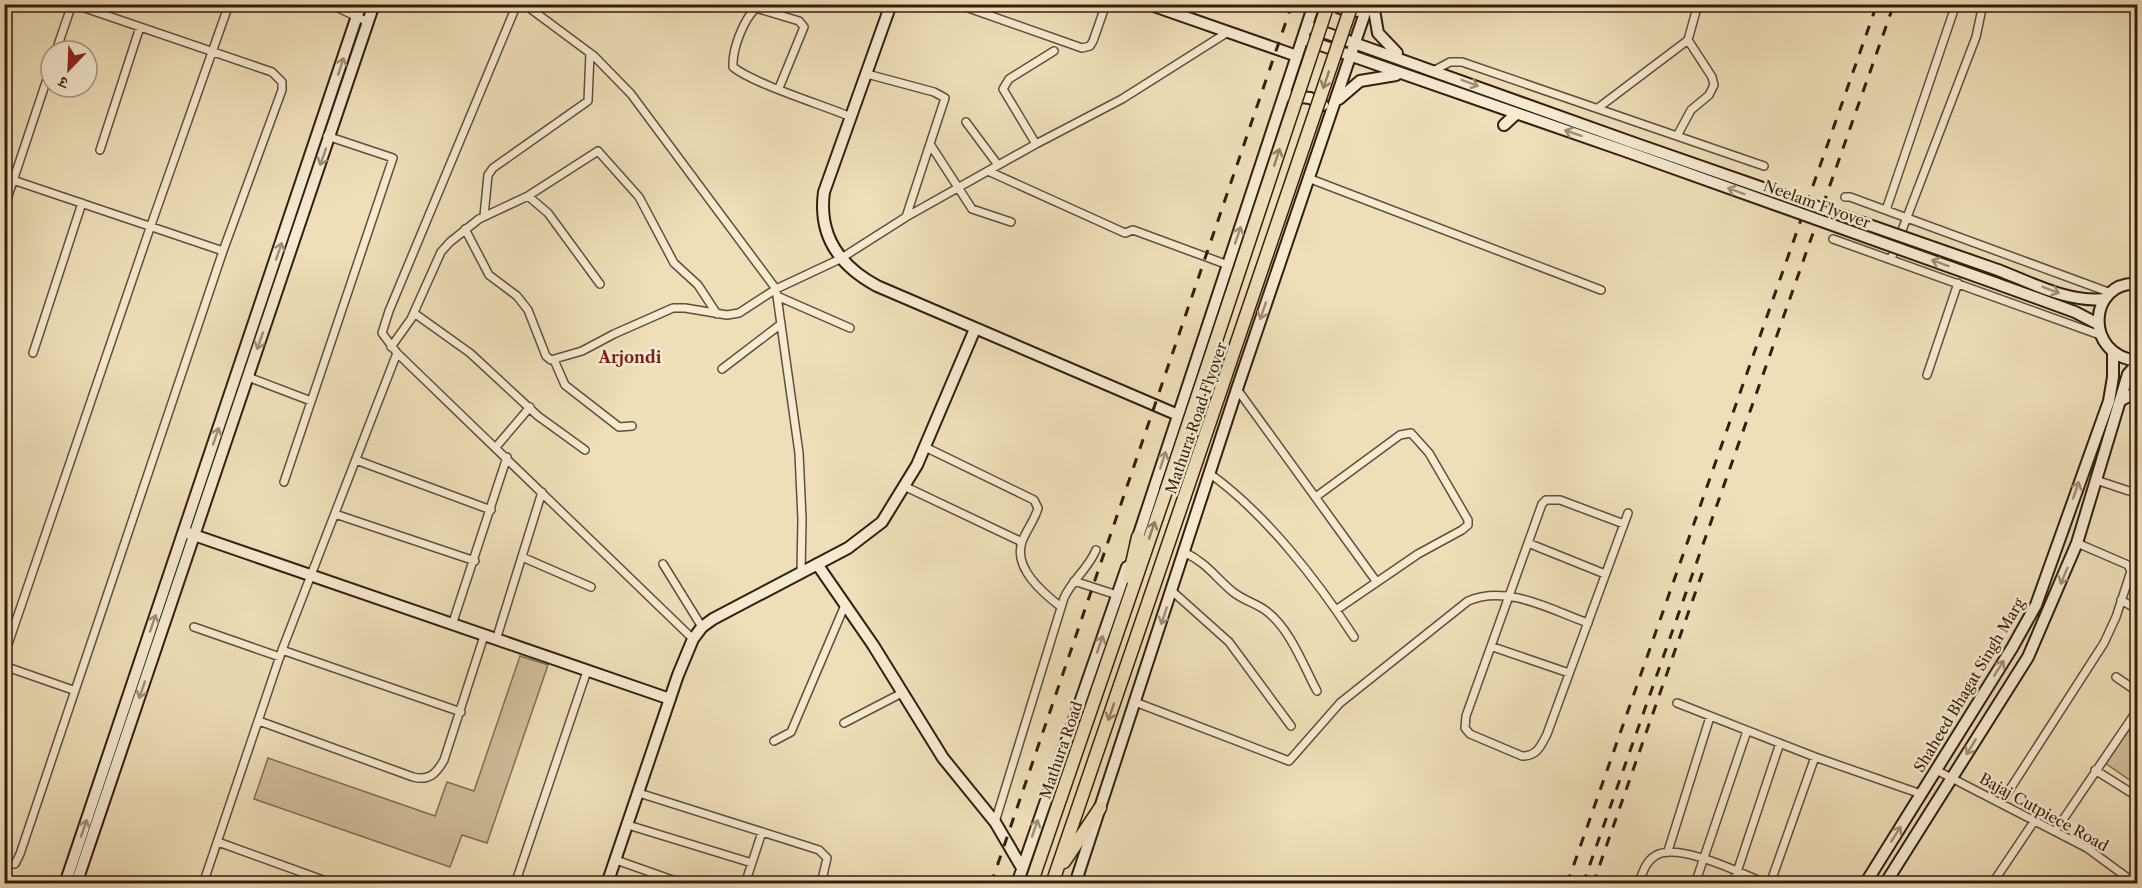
<svg xmlns="http://www.w3.org/2000/svg" width="2142" height="888" font-family="'Libre Caslon Text','Noto Serif Devanagari',serif">
  <style>
    .green { fill: #d0be9b; stroke: #836e53; stroke-width: 1.5 }
    .lines { fill: none; stroke-linecap: round; stroke-linejoin: round }
    .street-casing { stroke: #644e36; stroke-width: 10 }
    .secondary-casing { stroke: #361e0b; stroke-width: 14 }
    .highway-casing { stroke: #361e0b; stroke-width: 15 }
    .street { stroke: #f5ead2; stroke-width: 7 }
    .secondary { stroke: #f5ead2; stroke-width: 10 }
    .highway { stroke: #efdfb9; stroke-width: 12 }
    .rail { stroke: #361e0b; stroke-width: 3; stroke-dasharray: 10 10; stroke-linecap: butt }
    .secondary-bridge-casing { stroke: #361e0b; stroke-width: 14; stroke-linecap: butt }
    .highway-bridge-casing { stroke: #361e0b; stroke-width: 15; stroke-linecap: butt }
    .secondary-bridge { stroke: #f5ead2; stroke-width: 10 }
    .highway-bridge { stroke: #efdfb9; stroke-width: 12 }
    .oneway { stroke: #9f8e78 }
    .oneway2 { stroke: #927e62 }
    .labels { text-anchor: middle; dominant-baseline: central; stroke-width: 5; stroke-linejoin: round; paint-order: stroke }
    .street-label { font-size: 15px; fill: #361e0b; stroke: #f5ead2 }
    .neighbourhood-label { font-size: 16px; font-weight: bold; fill: #7a1f14; stroke: #f5ead2 }
  </style>
  <rect width="100%" height="100%" fill="#efdfb9"/>
  <filter id="stains"><feTurbulence type="fractalNoise" baseFrequency=".00333" numOctaves="4"/><feColorMatrix values="0 0 0 0 .2 0 0 0 0 .09 0 0 0 0 .02 0 0 0 .5 -.17"/></filter>
  <radialGradient id="worn" r=".72"><stop offset=".6" stop-color="#630" stop-opacity="0"/><stop offset="1" stop-color="#630" stop-opacity=".3"/></radialGradient>
  <path class="green" d="M520,656L548,665L487,843L462,835L450,867L254,799L268,758L435,816L447,782L474,791Z
    M2137,712V785L2105,763Z"/>
  <g class="lines">
    <defs>
      <path id="street" d="M330,4L368,22
        M517,4L389,311L382,333L397,353L693,639
        M524,4L594,56L631,94L776,289L799,453L802,519L801,572
        M957,4L1082,48L1090,46L1093,41L1106,4
        M56,51L72,4
        M1435,70L1450,62H1462L1764,166
        M867,74L934,92L945,98L906,217
        M779,88L804,27L799,21L756,8C743,20 732,50 733,67C754,84 823,105 851,117
        M1598,108L1688,40L1698,4
        M966,122L998,165
        M1677,136L1691,110L1709,95L1714,85L1712,77L1688,40
        M930,144L972,209L1011,222
        M1036,144L1003,89L1009,79L1054,51
        M100,150L140,27
        M988,171L1125,233L1133,230L1228,265
        M4,177L223,251
        M1308,178L1601,290
        M528,196L548,213L600,284
        M1845,197H1850L2111,293
        M4,208L51,67
        M1886,210L1956,4
        M484,216L488,175L493,168L588,101L590,53
        M465,229L489,275L517,296L528,310L546,356L551,360L582,351L614,334L673,308H685L727,315L739,313L776,289L840,259L906,217L1036,144L1122,99L1228,32
        M1833,239L2100,335
        M1891,259L1976,37L1983,4
        M777,296L850,328
        M414,313L470,353L538,416L585,450
        M391,347L411,319L441,252L450,242L479,219L528,196L598,151L639,197L674,263L698,285L717,314
        M33,353L82,203
        M554,360L565,385L619,427L632,426
        M722,369L781,324
        M1927,375L1958,283
        M248,377L311,401
        M1237,389L1376,581
        M496,447L530,407
        M925,447L1034,500L1038,508C1035,520 1026,530 1022,542C1013,568 1043,593 1061,607
        M356,460L491,510
        M1209,473C1265,513 1317,580 1354,637
        M2096,480L2138,494
        M284,482L393,158L327,136
        M906,487L1022,542
        M1317,496L1400,435L1411,433L1429,453L1468,520V525L1462,530L1418,554L1336,610
        M335,514L475,561
        M1624,524L1560,500H1546L1542,504L1466,716L1465,728L1470,734L1522,756C1537,756 1541,746 1547,734L1628,513
        M1528,543L1605,574
        M1184,552C1208,564 1214,576 1233,592C1243,600 1255,603 1265,610C1290,628 1303,665 1317,691
        M522,557L591,587
        M663,564L702,627
        M1074,581L1117,595
        M1172,591L1229,642L1291,726
        M2121,600L2138,610
        M452,625L507,457
        M194,627L280,657
        M496,640L542,492
        M1493,647L1569,673
        M282,650L461,712
        M4,656L150,228L229,4
        M4,666L73,690
        M2116,677L2138,692
        M1135,702L1289,761L1340,703L1468,601C1507,584 1551,610 1588,623
        M1677,703L1815,757L1921,794
        M259,721L413,777C429,781 436,774 444,760L484,636
        M844,723L902,693
        M774,741L791,732L845,605
        M1936,770L2087,848L2136,884
        M2095,770L2138,797
        M639,793L819,850L827,858L821,884
        M2001,803L2104,643L2116,617L2131,571L2128,565L2077,543
        M995,822L1064,598C1072,580 1088,569 1096,550
        M628,825L752,863
        M2056,830L2138,709
        M218,842L334,884
        M1668,851L1710,717
        M616,860L684,884
        M4,864H15L20,854L223,251L282,90V82L272,72L73,4
        M682,882L702,884
        M203,884L282,650L397,353
        M515,884L587,671
        M745,884L762,832
        M1638,884C1643,873 1645,862 1655,856C1677,841 1743,874 1767,884
        M1695,884L1747,731
        M1733,884L1780,743
        M1770,884L1815,757
        M1992,884L2035,820"/>
      <path id="secondary" d="M891,4L824,192C818,236 840,266 877,286L1178,415
        M1148,4L1297,56
        M1333,4C1344,11 1356,15 1367,6
        M1373,4L1378,33L1397,53
        M1312,28L1631,142
        M1309,41L1628,152
        M1290,96L1310,98L1323,105
        M1339,99L1360,81L1396,75
        M1504,125L1516,114
        M1998,270C2032,283 2068,303 2105,299
        M1995,283L2075,312L2098,324
        M2138,284C2089,280 2082,355 2138,361
        M2120,401L2138,391
        M188,533L670,699
        M1136,543L1314,4
        M817,564L873,645L943,758L995,822L1022,868
        M65,884L361,4
        M76,884L374,4
        M607,884L678,675L693,639L702,627L713,619L848,548L882,522L917,465L975,329
        M1017,884L1127,567
        M1075,884L1237,389L1368,4
        M1865,884L2012,648L2036,605L2109,401L2113,377V353
        M1885,884L2028,657L2077,543L2128,374L2138,363"/>
      <path id="highway" d="M1129,577L1138,537
        M1064,862L1100,808
        M1031,884L1166,491
        M1052,884L1184,498"/>
    </defs>
    <use href="#street" class="street-casing"/>
    <use href="#secondary" class="secondary-casing"/>
    <use href="#highway" class="highway-casing"/>
    <use href="#street" class="street"/>
    <use href="#secondary" class="secondary"/>
    <use href="#highway" class="highway"/>
    <path class="rail" d="M991,884L1292,4
      M1567,884L1877,4
      M1583,884L1894,4
      M1593,884L1705,565"/>
    <defs>
      <path id="secondary-bridge" d="M1631,142L1998,270
        M1628,152L1995,283"/>
      <path id="highway-bridge" d="M1166,491L1328,4
        M1184,498L1352,4"/>
    </defs>
    <use href="#secondary-bridge" class="secondary-bridge-casing"/>
    <use href="#highway-bridge" class="highway-bridge-casing"/>
    <use href="#secondary-bridge" class="secondary-bridge"/>
    <use href="#highway-bridge" class="highway-bridge"/>
  </g>
  <defs><path id="oneway-shaft" d="M-6 0H5M1.5-3L5.5 0L1.5 3" fill="none" stroke-width="1.6" stroke-linecap="round" stroke-linejoin="round" transform="scale(1.5)"/></defs>
  <g class="oneway">
    <use href="#oneway-shaft" transform="translate(341 66) rotate(-72)"/>
    <use href="#oneway-shaft" transform="translate(1470 83) rotate(20)"/>
    <use href="#oneway-shaft" transform="translate(1573 133) rotate(-161)"/>
    <use href="#oneway-shaft" transform="translate(323 157) rotate(109)"/>
    <use href="#oneway-shaft" transform="translate(1736 191) rotate(-160)"/>
    <use href="#oneway-shaft" transform="translate(1238 235) rotate(-71)"/>
    <use href="#oneway-shaft" transform="translate(279 251) rotate(-71)"/>
    <use href="#oneway-shaft" transform="translate(1940 263) rotate(-160)"/>
    <use href="#oneway-shaft" transform="translate(2051 290) rotate(21)"/>
    <use href="#oneway-shaft" transform="translate(1263 311) rotate(109)"/>
    <use href="#oneway-shaft" transform="translate(260 341) rotate(109)"/>
    <use href="#oneway-shaft" transform="translate(216 436) rotate(-71)"/>
    <use href="#oneway-shaft" transform="translate(1163 460) rotate(-72)"/>
    <use href="#oneway-shaft" transform="translate(2076 490) rotate(-71)"/>
    <use href="#oneway-shaft" transform="translate(2064 576) rotate(113)"/>
    <use href="#oneway-shaft" transform="translate(1164 616) rotate(108)"/>
    <use href="#oneway-shaft" transform="translate(153 623) rotate(-71)"/>
    <use href="#oneway-shaft" transform="translate(1100 644) rotate(-71)"/>
    <use href="#oneway-shaft" transform="translate(1999 668) rotate(-58)"/>
    <use href="#oneway-shaft" transform="translate(142 690) rotate(109)"/>
    <use href="#oneway-shaft" transform="translate(1971 747) rotate(122)"/>
    <use href="#oneway-shaft" transform="translate(84 828) rotate(-71)"/>
    <use href="#oneway-shaft" transform="translate(1035 828) rotate(-71)"/>
    <use href="#oneway-shaft" transform="translate(1896 834) rotate(-58)"/>
  </g>
  <g class="oneway2">
    <use href="#oneway-shaft" transform="translate(1326 80) rotate(109)"/>
    <use href="#oneway-shaft" transform="translate(1277 157) rotate(-72)"/>
    <use href="#oneway-shaft" transform="translate(1152 530) rotate(-71)"/>
    <use href="#oneway-shaft" transform="translate(1111 712) rotate(109)"/>
  </g>
  <g class="labels">
    <g class="street-label">
      <text transform="translate(1817 204) rotate(20)">Neelam Flyover</text>
      <text transform="translate(1196 418) rotate(-71)">Mathura Road Flyover</text>
      <text transform="translate(1969 685) rotate(-59)">Shaheed Bhagat Singh Marg</text>
      <text transform="translate(1061 750) rotate(-71)">Mathura Road</text>
      <text transform="translate(2044 812) rotate(29)">Bajaj Cutpiece Road</text>
    </g>
    <g class="neighbourhood-label">
      <text x="630" y="357">Arjondi</text>
    </g>
  </g>
  <rect width="2142" height="888" fill="none" stroke="#efdfb9" stroke-width="24"/>
  <rect x="6" y="6" width="2130" height="876" fill="none" stroke="#361e0b" stroke-width="3"/>
  <rect x="12" y="12" width="2118" height="864" fill="none" stroke="#361e0b" stroke-width="1.5"/>
  <g transform="translate(69 69) rotate(203)"><circle r="28" fill="#f5ead2" stroke="#a99882" stroke-width="1.5"/>
  <path d="M0-4.5L10 22L0 15L-10 22Z" fill="#8f2418"/>
  <text y="-9" font-size="16" font-weight="bold" text-anchor="middle" fill="#361e0b">उ</text>
  </g>
  <rect width="100%" height="100%" filter="url(#stains)"/>
  <rect width="100%" height="100%" fill="url(#worn)"/>
</svg>
